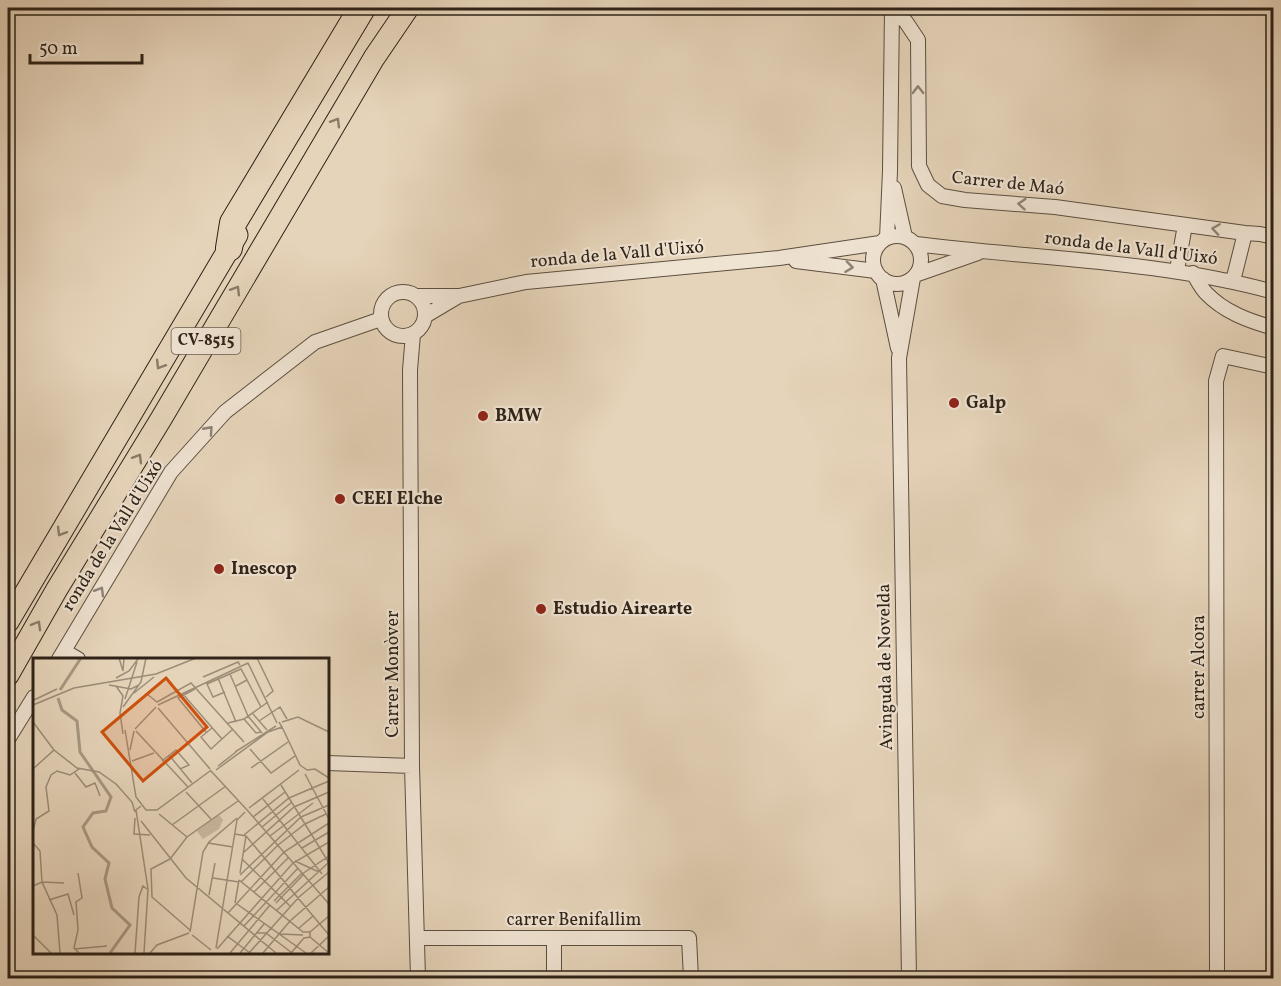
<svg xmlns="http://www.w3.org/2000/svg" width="1281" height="986" font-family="Vollkorn,serif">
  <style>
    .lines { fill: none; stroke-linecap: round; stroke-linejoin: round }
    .minor-casing { stroke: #5c4f40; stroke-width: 16 }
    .primary-casing { stroke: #2e2318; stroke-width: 23 }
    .motorway-casing { stroke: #2e2318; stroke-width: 28 }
    .minor { stroke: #efe3d2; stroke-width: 14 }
    .primary { stroke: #e6d4ba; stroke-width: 21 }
    .motorway { stroke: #e6d4ba; stroke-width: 26 }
    .oneway { stroke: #8e8375 }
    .oneway2 { stroke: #8a7c69 }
    .poi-dot { fill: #8f2418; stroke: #efe3d2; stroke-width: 2 }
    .labels { text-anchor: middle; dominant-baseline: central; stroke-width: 4.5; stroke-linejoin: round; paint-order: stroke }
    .shield { fill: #efe3d2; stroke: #685d50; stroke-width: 1.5 }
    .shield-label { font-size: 16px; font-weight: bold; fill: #2e2318 }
    .street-label { font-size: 18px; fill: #2e2318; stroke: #efe3d2 }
    .poi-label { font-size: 18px; font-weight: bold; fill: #2e2318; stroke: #efe3d2; text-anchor: start }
    .inset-river { fill: none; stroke: #a79883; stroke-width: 3 }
    .inset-road { fill: none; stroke: #9c8d79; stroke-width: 1.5 }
    .view { fill: #cc510e; fill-opacity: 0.15; stroke: #cc510e; stroke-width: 3 }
    .inset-edge { fill: none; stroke: #2e2318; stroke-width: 3 }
  </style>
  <rect width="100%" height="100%" fill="#e6d4ba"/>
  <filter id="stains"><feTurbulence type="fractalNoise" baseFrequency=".00333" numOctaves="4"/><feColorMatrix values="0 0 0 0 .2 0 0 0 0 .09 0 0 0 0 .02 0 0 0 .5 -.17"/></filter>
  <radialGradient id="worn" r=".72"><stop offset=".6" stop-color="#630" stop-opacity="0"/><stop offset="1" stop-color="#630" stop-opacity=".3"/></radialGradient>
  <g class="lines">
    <defs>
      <path id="minor" d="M892,8L906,22L918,40L919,166L928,185L942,196L965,200L1055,207L1245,233L1260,234L1274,237
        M894,188L905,237
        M873 260a24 24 0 1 1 48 0a24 24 0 1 1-48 0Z
        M887,238L890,171L892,8
        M916,244C1036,259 1157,260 1274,292
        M796,261L876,271
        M1177,270L1185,225
        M1193,273C1197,280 1201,288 1206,293C1224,312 1249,321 1274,328
        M918,274L978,253
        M883,279L898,348
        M1233,281L1245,233
        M381 314a22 22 0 1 1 44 0a22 22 0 1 1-44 0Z
        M416,296H459L526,282L779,258L880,243
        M425,316L457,297
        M413,334L410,370L412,766L418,978
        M64,651L78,659
        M59,659L171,472L225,412L315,342L381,319
        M8,739L34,697
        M327,763L412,766
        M418,938H689L691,978
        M554,938V978
        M909,978L899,358L913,278
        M1217,978L1216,381L1223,356L1274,367"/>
      <path id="primary" d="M8,622L237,235
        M8,675L57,589L161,419L374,58L408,8"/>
      <path id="motorway" d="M229,248L233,223L362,8"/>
    </defs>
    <use href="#minor" class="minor-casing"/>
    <use href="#primary" class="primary-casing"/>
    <use href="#motorway" class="motorway-casing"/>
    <use href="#minor" class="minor"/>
    <use href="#primary" class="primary"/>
    <use href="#motorway" class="motorway"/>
  </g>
  <defs><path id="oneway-chevron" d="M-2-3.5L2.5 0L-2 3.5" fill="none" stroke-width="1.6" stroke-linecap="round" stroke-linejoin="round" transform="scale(1.5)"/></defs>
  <g class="oneway">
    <use href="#oneway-chevron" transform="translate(918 90) rotate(-91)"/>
    <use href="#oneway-chevron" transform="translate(1022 204) rotate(-175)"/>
    <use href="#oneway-chevron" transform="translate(1216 229) rotate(-172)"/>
    <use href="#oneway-chevron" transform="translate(849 267) rotate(7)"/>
    <use href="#oneway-chevron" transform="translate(209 430) rotate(-48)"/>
    <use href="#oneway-chevron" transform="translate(100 591) rotate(-59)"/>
  </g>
  <g class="oneway2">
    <use href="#oneway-chevron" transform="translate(336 122) rotate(-59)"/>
    <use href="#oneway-chevron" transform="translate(236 290) rotate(-59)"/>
    <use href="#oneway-chevron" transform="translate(160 365) rotate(121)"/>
    <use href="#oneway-chevron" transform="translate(138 458) rotate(-59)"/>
    <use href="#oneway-chevron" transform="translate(61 532) rotate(121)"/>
    <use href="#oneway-chevron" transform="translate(37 625) rotate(-60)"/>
  </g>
  <g class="poi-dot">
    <circle cx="954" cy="403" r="6"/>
    <circle cx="483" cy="416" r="6"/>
    <circle cx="340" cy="499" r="6"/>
    <circle cx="219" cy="569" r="6"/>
    <circle cx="541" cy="609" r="6"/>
  </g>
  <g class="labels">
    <rect class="shield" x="171.5" y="328" width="69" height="26" rx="4.5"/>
    <g class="shield-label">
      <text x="206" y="341">CV-8515</text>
    </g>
    <g class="street-label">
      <text transform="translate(1008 184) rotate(6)">Carrer de Maó</text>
      <text transform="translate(1131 249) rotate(7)">ronda de la Vall d'Uixó</text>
      <text transform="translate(617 255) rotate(-5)">ronda de la Vall d'Uixó</text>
      <text transform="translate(113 536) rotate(-58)">ronda de la Vall d'Uixó</text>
      <text transform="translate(886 667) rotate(-91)">Avinguda de Novelda</text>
      <text transform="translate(1199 667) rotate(-90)">carrer Alcora</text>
      <text transform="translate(393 674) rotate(-90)">Carrer Monòver</text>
      <text x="574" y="920">carrer Benifallim</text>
    </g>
    <g class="poi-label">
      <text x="966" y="403">Galp</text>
      <text x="495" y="416">BMW</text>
      <text x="352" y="499">CEEI Elche</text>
      <text x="231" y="569">Inescop</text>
      <text x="553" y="609">Estudio Airearte</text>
    </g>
  </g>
  <g transform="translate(33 658)">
    <rect width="296" height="296" fill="#e6d4ba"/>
    <path d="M186,157L190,162L186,171L170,181L164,173Z" fill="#c7b69e"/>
    <path class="inset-river" d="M27,32L48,0M25,40L29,52L44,63L47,94L78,139L73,153L60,155L50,169L59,189L76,205L72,221L79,250L97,267L77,295"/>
    <path class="inset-road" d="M86,0L90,13L91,0M224,0L240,33L233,39M197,16L215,58M170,19L205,4L207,7M83,20L96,13L105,1M185,20L203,64M214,22L228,49M76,27L98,31L106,27M83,28L90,38L87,55L90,76M162,31L145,40L173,74M192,34L180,39L174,26L208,11L214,22L203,28M101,35L121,19M149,35L189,81M114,36L124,44L158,25L211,84M92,41L104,4M1,42L24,31M0,47L41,30L123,16L163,0M125,47L215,5L244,65M90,49L108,24L113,0M125,50L177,111M220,56L234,72M215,58L229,75M211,61L223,75L228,74M226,63L247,49L254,61M0,64L21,92L44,110L66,114L83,126L99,144L102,154M249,64L265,59L296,74M195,65L211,61L235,44M249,69L267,107L274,112M179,70L168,79L178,91L200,71M102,71L123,49M92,72L103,139L113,152H124L177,113M103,73L155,129M217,91L238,115L262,98M97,92L101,73M202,94L243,68M136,97L159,125M99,103L121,95M129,103L143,92L156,107L147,111M185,108L203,94M218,110L255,84M0,111L21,92M177,112L215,153M183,112L235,74L249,69L246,64M274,112L282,111L296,120M42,115L53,129L62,125L67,138M272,116L296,161M248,127L296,205M153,134L178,161M230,141L289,216M108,148L103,152L115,231L111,295M216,150L266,112M215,153L296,246M126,156L154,179M220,159L252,134M102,160L101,176L117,177M108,163L153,220L243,295M139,167L193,128M229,169L259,144M0,173L3,161L16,153L13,129L18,117L24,113L37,117L46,111M202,176L213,178L296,277M211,177L256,140L296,123M237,178L280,145M0,185L7,193L9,224L24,257L27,295M175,185L200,189M269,190L296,174M210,195L261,149L296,134M137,201L118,211L119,239L157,272M137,201L154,179L205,143M209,201L257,248M262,203L286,214M45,215L49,240L43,244L45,272L41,290L46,295M207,215L213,178M269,216L296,198M207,217L268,159L296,147M180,220L206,224M206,222L270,274H277V279L271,280L258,295M208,224L245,187L272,166L293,156M0,228L9,224L31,225M221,234L255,200M176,237L182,205M16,242L35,236L41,257M241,243L269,215M202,245L206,222M243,245L270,217M204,246L273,295M244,252L295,205M195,255L251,194L296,165M211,268L265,210M266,270L280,258M157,274L170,194L176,184L204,160M277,274L296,258M223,275H233L259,295M247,276L270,277M0,277L18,295M159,277L178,292M194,278L217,295M277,279L296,295M183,290L204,162L212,154M41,291L74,288M184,291L260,205L296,184M102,295L106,239L110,228L114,231M117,295L124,287L156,275M197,295L237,247M207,295L231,266M216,295L266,239L296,214M230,295L257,263L296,229M278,295L296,278"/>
    <path class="view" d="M133,20L174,69L110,123L69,74Z"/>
    <rect width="296" height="296" class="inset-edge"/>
  </g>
  <rect width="1281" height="986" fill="none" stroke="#e6d4ba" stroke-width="30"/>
  <rect x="9" y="9" width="1263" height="968" fill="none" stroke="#2e2318" stroke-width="3"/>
  <rect x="15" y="15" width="1251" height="956" fill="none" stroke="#2e2318" stroke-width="1.5"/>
  <path d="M30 54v9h112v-9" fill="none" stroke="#2e2318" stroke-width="3"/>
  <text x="39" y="54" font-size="18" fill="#2e2318" stroke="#efe3d2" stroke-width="4.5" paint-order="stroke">50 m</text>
  <rect width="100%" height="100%" filter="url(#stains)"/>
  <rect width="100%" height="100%" fill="url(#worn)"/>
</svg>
